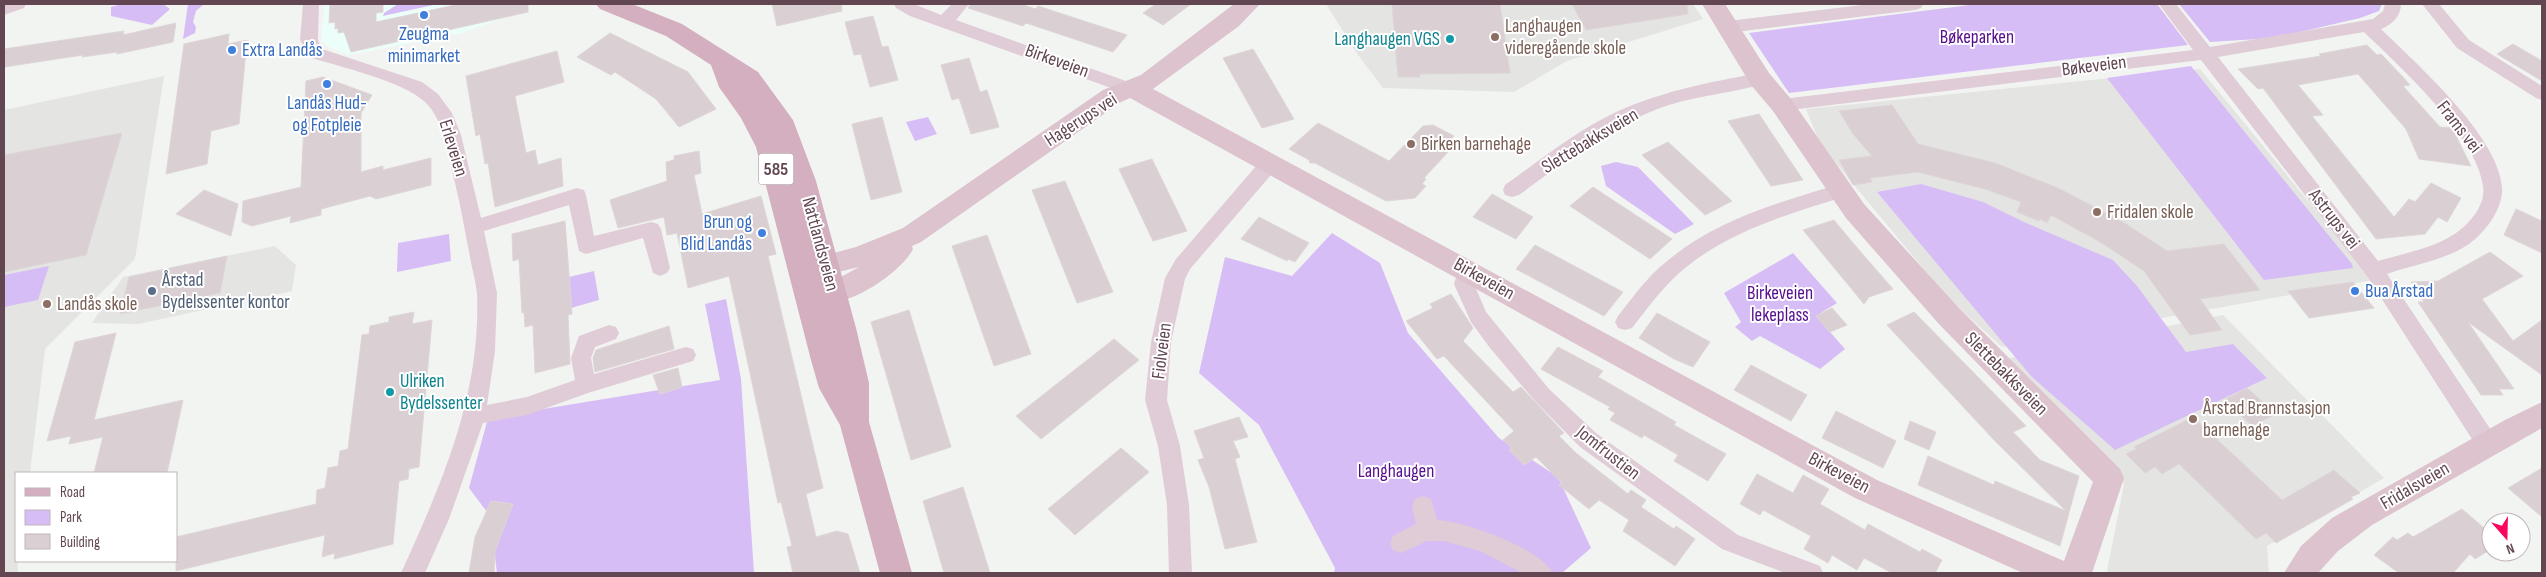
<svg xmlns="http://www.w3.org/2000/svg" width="2546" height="577" font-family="'Sofia Sans Condensed',sans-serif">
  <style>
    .commercial { fill: #ecfefa }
    .education { fill: #e4e5e3 }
    .green { fill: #d7bdf5 }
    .building { fill: #dad0d3; stroke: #ded5d7 }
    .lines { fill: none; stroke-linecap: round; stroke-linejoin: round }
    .street { fill: #e0ccd6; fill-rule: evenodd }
    .secondary { fill: #dcc3cd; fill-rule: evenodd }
    .primary { fill: #d3afbf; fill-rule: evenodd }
    .shop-dot { fill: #3f7fe0; stroke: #fff; stroke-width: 2 }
    .education-dot { fill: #8d6e63; stroke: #fff; stroke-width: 2 }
    .culture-dot { fill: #0f9aa8; stroke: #fff; stroke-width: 2 }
    .service-dot { fill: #5c6f8a; stroke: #fff; stroke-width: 2 }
    .labels { text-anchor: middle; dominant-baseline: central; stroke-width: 4; stroke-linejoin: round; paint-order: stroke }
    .shield { fill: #fff; stroke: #917e87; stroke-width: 1 }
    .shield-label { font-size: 18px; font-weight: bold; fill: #624753 }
    .education-label { font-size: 19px; fill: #785e54; stroke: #fff; text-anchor: start }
    .shop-label { font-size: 19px; fill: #366cbe; stroke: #fff }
    .park-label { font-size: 19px; fill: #560d8e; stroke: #fff }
    .culture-label { font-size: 19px; fill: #0d838f; stroke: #fff; text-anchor: end }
    .street-label { font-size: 19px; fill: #624753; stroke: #fff }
    .service-label { font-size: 19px; fill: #4e5e75; stroke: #fff; text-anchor: start }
  </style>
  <rect width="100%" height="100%" fill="#f2f4f2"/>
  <path class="commercial" d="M325,4H515L518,7L508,16L462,33L349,55L331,48L321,41Z"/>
  <path class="education" d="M1326,4H1693L1703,19L1567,61L1514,92L1383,88L1358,55Z
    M2200,69L2373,280L2002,347L1946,296L1820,144L1806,109Z
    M164,76L135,259L45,349L30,473H16L18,573H4V110Z
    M275,246L296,265L292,291L138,324L92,323L123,277Z
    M2223,315L2384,478L2267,546L2269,573H2112L2107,571L2124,484L2004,359Z"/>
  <path class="green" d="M122,4H163L170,9L152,25L111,16V7Z
    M188,4H204L196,11L193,22L196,27L195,33L183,39Z
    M398,4H438L383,16L384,13Z
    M1978,4H2157L2188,45L1789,93L1749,33Z
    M2179,4H2382L2379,11L2360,18L2274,38L2210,42Z
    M2191,66L2352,264L2353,268L2264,280L2107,78Z
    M928,117L937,134L915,141L906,122Z
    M1616,162L1638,167L1694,224L1675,234L1606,186L1601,166Z
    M1921,184L1983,202L2024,222L2113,260L2137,286L2186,352L2233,344L2267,378L2115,450L2031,376L1877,192Z
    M1332,233L1380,263L1408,333L1499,438L1558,477L1591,548L1562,573H1334L1335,568L1259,425L1199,373L1225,257L1292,276Z
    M449,234L451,261L397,272L398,243Z
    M1793,253L1837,303L1816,316L1845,349L1820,369L1760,336L1752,341L1735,327L1741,322L1724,293Z
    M49,266L38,300L4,307V275Z
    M594,271L599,300L571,308L569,277Z
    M726,299L741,379L754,573H497L490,516L469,488L488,418L720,380L705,304Z"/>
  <path class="building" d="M330,4H383V12L376,13V22L460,4H528V12L351,52L344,32L338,33V28L335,29V22L329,23Z
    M772,4H841L842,11L777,26Z
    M971,4H1020L1036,9L1038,6L1127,35L1113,52L1026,23L1023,26L968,8Z
    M1156,4H1191L1163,25L1143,13Z
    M1392,4H1500L1510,73L1419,74L1420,77H1398Z
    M1572,4H1687L1688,14L1586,30Z
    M873,16L882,47L888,46L898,80L870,87L861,54L854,55L845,22Z
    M176,23L173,42L117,54V52L82,57L83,55L4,67V49L124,31L123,35Z
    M610,33L688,72L716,109L679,127L656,99L615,72L611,75L577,57Z
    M229,34L228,44L247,40L239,124L211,131L207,164L166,174L184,44Z
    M2513,44L2542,61V81L2497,54Z
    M2367,45L2377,55L2381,54L2402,76L2410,85L2403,86L2440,127L2452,128L2471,166L2419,159L2406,129L2358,74L2298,85L2323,115L2312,116L2394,217L2409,199L2415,202L2431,183L2461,198L2447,222L2438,217L2425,234L2376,239L2263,88L2258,89L2238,69L2321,56L2319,54Z
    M1253,49L1294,119L1262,128L1223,58Z
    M557,51L564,82L515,96L526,153L535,150L538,165L561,158L563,186L495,207L488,163L485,164L480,134L476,136L466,76Z
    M969,58L980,92L987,90L999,127L971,134L959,98L952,100L941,65Z
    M323,77L372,95L361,113V172L383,166V170L431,158V185L376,199L370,196L321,209V215L290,223L291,216L252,226L242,222L243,201L301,187L306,81Z
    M1892,105L1918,144L1995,163L2058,188L2123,222L2167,251L2224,244L2260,290L2200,299L2222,330L2190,335L2144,271L2102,243L2051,215L2047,223L2040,219L2039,221L2017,212L2021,202L1985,189L1918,172L1870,178L1872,182L1853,185L1839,160L1872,156L1853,134L1839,111Z
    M1759,114L1803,180L1771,186L1728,121Z
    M882,117L902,192L871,200L852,124Z
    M1318,123L1389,161L1423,126L1433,125L1454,136L1445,145L1448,152L1424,178L1426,179L1422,184L1426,186L1415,198L1386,201L1315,163H1310L1309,160L1289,149Z
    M122,133L86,255L4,272V155Z
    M1668,142L1732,201L1705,215L1642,155Z
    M699,151L701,173L694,175L702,214L761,196L776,254L768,256L823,488L806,494L816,537L837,531L848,534L860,573H793L787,547L792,546L781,502L778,503L729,276L688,288L677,233L667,235L664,217L618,228L610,200L667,181L666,162L674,160V156Z
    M1152,159L1187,231L1153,241L1119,169Z
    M1065,181L1113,292L1077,303L1032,190Z
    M1593,187L1672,239L1650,259L1570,206Z
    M204,190L238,204L231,236L176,214Z
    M1492,194L1533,217L1516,239L1473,217Z
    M2516,209L2542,221V253L2504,235Z
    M1259,217L1309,243L1295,262L1288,259L1287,261L1241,239Z
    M1834,220L1853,243L1893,289L1869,297L1864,304L1803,230Z
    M565,221L572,314L568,315L570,364L535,373L533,325L525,327L524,312L522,313L519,259L513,261L512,234Z
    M987,235L1031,354L994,366L952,246Z
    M1535,245L1623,292L1604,316L1516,269Z
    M2490,252L2523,276L2482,299L2513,341L2542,320V375L2468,322L2514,389H2499L2503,395H2481L2418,302H2424L2411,282L2438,281Z
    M227,256L220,293L120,314L129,277Z
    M2353,282L2374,308L2309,318L2288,291Z
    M1451,294L1473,328L1463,341L1513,392L1521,387L1564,433L1559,436L1576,453L1628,494L1631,490L1646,500L1641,507L1674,529L1676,526L1695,539L1675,566L1623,531L1629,520L1599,500L1589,509L1559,485L1562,483L1536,457L1524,465L1509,450L1512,448L1503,440L1514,431L1444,356L1437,359L1406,321L1433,308L1430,304Z
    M1832,308L1847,325L1830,332L1816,316Z
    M909,310L951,447L911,460L871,322Z
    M414,312L412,324L432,320L419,467L409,469L408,479L399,481L393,544L334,559L335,553L322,557L325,535L176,571V537L316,504L317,490L325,488L328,468L338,466L340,451L348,449L362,335L369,334L370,326L389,322V317Z
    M1914,312L2026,426L2013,432L2040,460L2079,476L2060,546L1918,485L1928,456L1994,485L1995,481L2066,511L1995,441L1887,325Z
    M1657,313L1710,342L1693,367L1674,359L1639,338Z
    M669,326L674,349L595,372L593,358L596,350Z
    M116,333L94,420L183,400L167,473H94L103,437L69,444L71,436L47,441L75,342Z
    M1114,339L1139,360L1041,439L1016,416Z
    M1558,347L1603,371L1598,377L1676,422L1674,425L1726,454L1708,481L1674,461L1678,455L1644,435L1642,438L1610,420L1615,413L1608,409L1610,407L1541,369Z
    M1751,365L1807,395L1791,421L1734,390Z
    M678,368L682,387L660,394L653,375Z
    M2247,388L2276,414L2252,426L2224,400Z
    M1836,411L1896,441L1883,468L1822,438Z
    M1239,417L1248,437L1233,441L1240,457L1235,459L1257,542L1225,549L1209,487L1198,460L1204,458L1194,431Z
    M2193,417L2282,500L2334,470L2360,493L2351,497L2353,499L2276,543L2266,533L2256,539L2179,464L2162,474L2155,467L2145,473L2126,454L2136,449L2134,447Z
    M1910,421L1936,432L1929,450L1904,439Z
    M1121,448L1149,472L1075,535L1048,509Z
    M2542,468V517L2508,488Z
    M1757,474L1793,493L1803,475L1829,489L1820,504L1865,530L1868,524L1920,552L1922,549L1942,560L1935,573H1892L1864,558L1857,570L1832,555L1828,563L1804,549L1811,536L1763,510L1760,515L1740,504Z
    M963,487L990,573H944L923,501Z
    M491,501L513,504L495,551L494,573H469L475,537Z
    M2462,509L2491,534V549L2475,559L2470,554L2453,573H2399L2374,555L2393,537L2397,540L2408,533L2413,537Z"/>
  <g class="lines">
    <path class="street" d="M4,4H26L24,8L4,15Z
      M303,4H319L318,40L322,49L422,82L438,94L452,113L461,135L481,218L577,188L584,190L586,195L594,236L651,222L658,224L661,229L670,268L667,273L660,276L653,273L643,238L586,254L579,251L569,205L484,231L497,293L495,351L487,405L527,397L575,380L571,358L579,336L609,325L616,327L619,333L616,339L595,347L591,358L594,374L686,347L693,349L696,355L693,361L588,393L527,415L483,423L449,519L425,573H401C442,483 481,395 477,294C476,282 472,269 470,257C465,232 461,207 455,183C448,157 445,121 425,102C403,81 340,67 309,57L300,40Z
      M894,4H914L941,15L952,4H969L956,20L1137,85L1140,89L1137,93L1131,95L1125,93L910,16L896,8Z
      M1871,4H1923L1921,8L1915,10L1728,33L1722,31L1719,27L1722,23L1728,21Z
      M2159,4H2176L2210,47L2373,19L2383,11L2385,4H2401C2401,16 2392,25 2381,29C2417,64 2498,136 2502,187C2504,208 2485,233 2469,244C2444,261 2414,264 2387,274L2495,436L2498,443L2495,450L2487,452L2479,450L2367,276L2201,60L1782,111L1776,109L1773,105L1776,101L1782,99L2193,50ZM2364,32C2400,67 2477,136 2483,186C2486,205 2470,223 2456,233C2433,249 2404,253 2378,261L2218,57Z
      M2422,4H2439L2469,40L2542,86V100L2536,98L2457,48Z
      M1760,73L1766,75L1769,79L1766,83C1734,93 1701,95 1669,105C1612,124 1567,160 1519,195L1512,197L1505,195L1503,190L1505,185C1539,161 1572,134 1610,115C1657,92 1709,82 1760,73Z
      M1270,156L1277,158L1279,163L1277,168L1190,269L1185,279L1171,342L1167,400L1180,446L1189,505L1192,573H1169L1167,505L1158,446L1145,400L1151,342L1165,278L1176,259L1263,158Z
      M1840,184L1847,186L1849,191L1847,196C1788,214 1723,233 1677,275C1660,291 1646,310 1632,328L1625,330L1618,328L1615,322L1618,316C1633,297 1647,277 1666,262C1715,220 1780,202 1840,184Z
      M1467,262L1474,265L1477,270L1474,284L1486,312L1549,389L1596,433L1738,535L1820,566L1823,573H1785L1722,549L1580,447L1535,401L1490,348L1471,322L1454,284L1460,265Z
      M1423,496L1431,499L1437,520C1463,521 1543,549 1552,573H1522L1480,551L1444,541H1427L1401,553L1393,550L1390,543L1393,536L1416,524L1412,506L1415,499Z"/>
    <path class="secondary" d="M1234,4H1260L1239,26L1153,89L1877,480L2064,561L2093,482L1938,323L1846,218L1773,111L1751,85L1702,4H1725L1769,73L1791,99L1864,204L1958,307L2120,469L2124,478L2092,573H2023L1855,498L1130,98L1121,102L921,242L912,246L913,249C902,271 855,303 830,302C820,302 808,297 799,294L793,282L797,274L815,258L856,247L903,228L1103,90L1141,75ZM859,267L839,278L827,280L834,273Z
      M2542,402V428L2372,525L2338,551L2318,573H2284L2301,546L2332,518L2505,420Z"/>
    <path class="primary" d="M596,4H632L682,24L758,72L793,120L816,181L856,328L869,383V422L912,573H880L840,425L819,388L811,360L756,147L741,118L719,87L711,65L666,36L600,9Z"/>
  </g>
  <g class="shop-dot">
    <circle cx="424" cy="15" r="5"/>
    <circle cx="232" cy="50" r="5"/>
    <circle cx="327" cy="84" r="5"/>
    <circle cx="762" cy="233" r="5"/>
    <circle cx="2355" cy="291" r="5"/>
  </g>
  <g class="education-dot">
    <circle cx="1495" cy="37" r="5"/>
    <circle cx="1411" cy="144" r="5"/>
    <circle cx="2097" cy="212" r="5"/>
    <circle cx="47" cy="304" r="5"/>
    <circle cx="2193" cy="419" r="5"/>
  </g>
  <g class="culture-dot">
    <circle cx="1450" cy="39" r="5"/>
    <circle cx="390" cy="392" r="5"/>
  </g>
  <circle class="service-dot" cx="152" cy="291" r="5"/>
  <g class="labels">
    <rect class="shield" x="758.5" y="153.5" width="35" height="31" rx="4"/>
    <g class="shield-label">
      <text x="776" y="169">585</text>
    </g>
    <g class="education-label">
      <text x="1505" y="26">Langhaugen<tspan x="1505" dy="22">videregående skole</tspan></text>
      <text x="1421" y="144">Birken barnehage</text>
      <text x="2107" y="212">Fridalen skole</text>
      <text x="57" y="304">Landås skole</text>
      <text x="2203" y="408">Årstad Brannstasjon<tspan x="2203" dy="22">barnehage</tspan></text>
    </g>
    <g class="shop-label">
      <text x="424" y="34">Zeugma<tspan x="424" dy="22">minimarket</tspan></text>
      <text x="242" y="50" text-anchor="start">Extra Landås</text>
      <text x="327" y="103">Landås Hud-<tspan x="327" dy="22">og Fotpleie</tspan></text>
      <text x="752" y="222" text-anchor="end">Brun og<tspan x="752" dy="22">Blid Landås</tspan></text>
      <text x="2365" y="291" text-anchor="start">Bua Årstad</text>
    </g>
    <g class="park-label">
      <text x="1977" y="37">Bøkeparken</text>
      <text x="1780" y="293">Birkeveien<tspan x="1780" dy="22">lekeplass</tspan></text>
      <text x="1396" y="471">Langhaugen</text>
    </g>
    <g class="culture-label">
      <text x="1440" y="39">Langhaugen VGS</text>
      <text x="400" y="381" text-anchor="start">Ulriken<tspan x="400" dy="22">Bydelssenter</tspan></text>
    </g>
    <g class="street-label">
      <text transform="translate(1057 61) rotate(20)">Birkeveien</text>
      <text transform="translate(2094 66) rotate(-7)">Bøkeveien</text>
      <text transform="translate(1081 120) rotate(-33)">Hagerups vei</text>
      <text transform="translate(2459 127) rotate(52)">Frams vei</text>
      <text transform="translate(1590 141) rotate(-31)">Slettebakksveien</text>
      <text transform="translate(453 148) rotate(73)">Erleveien</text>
      <text transform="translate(2334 219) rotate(52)">Astrups vei</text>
      <text transform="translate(820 244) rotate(75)">Nattlandsveien</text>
      <text transform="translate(1484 279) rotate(29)">Birkeveien</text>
      <text transform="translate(1162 351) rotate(-83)">Fiolveien</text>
      <text transform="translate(2006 374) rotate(45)">Slettebakksveien</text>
      <text transform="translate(1608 453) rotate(38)">Jomfrustien</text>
      <text transform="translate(1839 473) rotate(28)">Birkeveien</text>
      <text transform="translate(2415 486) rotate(-30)">Fridalsveien</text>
    </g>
    <g class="service-label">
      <text x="162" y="280">Årstad<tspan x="162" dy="22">Bydelssenter kontor</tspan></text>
    </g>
  </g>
  <rect width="2546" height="577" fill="none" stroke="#624753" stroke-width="10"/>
  <rect x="15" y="472" width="162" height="90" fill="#ffffff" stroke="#c0b5ba"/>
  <rect x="25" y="488" width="25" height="8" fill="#d3afbf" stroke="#c0b5ba"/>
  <text x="60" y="497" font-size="15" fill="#624753">Road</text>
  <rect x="25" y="510" width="25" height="15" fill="#d7bdf5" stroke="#c0b5ba"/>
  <text x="60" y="522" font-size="15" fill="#624753">Park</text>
  <rect x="25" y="534" width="25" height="15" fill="#dad0d3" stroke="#c0b5ba"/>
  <text x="60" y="547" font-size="15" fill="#624753">Building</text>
  <g transform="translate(2506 537) rotate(160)"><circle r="24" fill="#ffffff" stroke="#c0b5ba"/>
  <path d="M0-4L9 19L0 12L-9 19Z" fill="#fa065f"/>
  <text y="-8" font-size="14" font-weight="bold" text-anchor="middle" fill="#624753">N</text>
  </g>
</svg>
